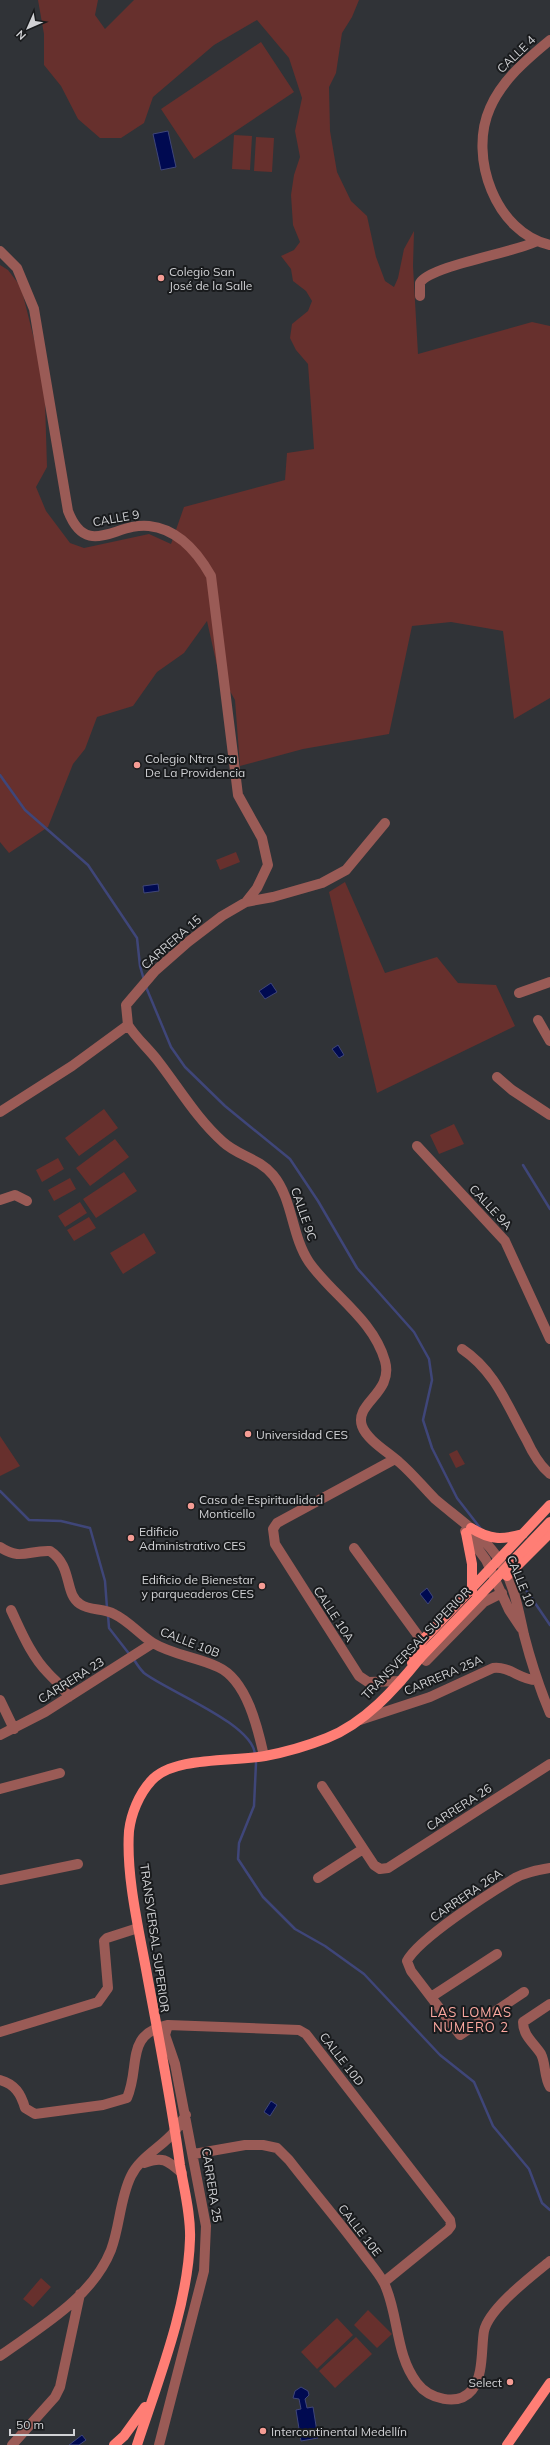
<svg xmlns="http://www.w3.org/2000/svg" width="550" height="2445" font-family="Mulish,sans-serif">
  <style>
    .green { fill: #67302d }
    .water { fill: #000a51; stroke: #3f4679 }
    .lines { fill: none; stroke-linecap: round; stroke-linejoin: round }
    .stream { stroke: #3f4679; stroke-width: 2.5 }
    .minor { stroke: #9a5b56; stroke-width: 10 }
    .major { stroke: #ff7e75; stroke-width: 10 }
    .major-bridge { stroke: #ff7e75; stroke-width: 10 }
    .poi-dot { fill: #f59c94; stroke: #191b1d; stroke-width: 1.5 }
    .labels { text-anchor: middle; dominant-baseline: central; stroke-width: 4; stroke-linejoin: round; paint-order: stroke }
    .street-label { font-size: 12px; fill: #d1d2d5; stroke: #191b1d }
    .poi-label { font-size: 12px; fill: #d1d2d5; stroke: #191b1d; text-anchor: start }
    .neighbourhood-label { font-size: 13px; letter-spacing: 1px; fill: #fca8a0; stroke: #191b1d }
  </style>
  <rect width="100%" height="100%" fill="#303337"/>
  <path class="green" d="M38,0H98L95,15L105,29L134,0H359L352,17L342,33L336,73L329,87L330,131L337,172L351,201L367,216L376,257L385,281L394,287L398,278L404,249L414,231L413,266L418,354L532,322L550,326V698L514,719L503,631L451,622L412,626L389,734L303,749L240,766L235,700L218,670L207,621L184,653L157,672L133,706L97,717L85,749L73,764L48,827L9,853L0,842V265L8,270L21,287L40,363L45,401L47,467L36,487L46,511L70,543L84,548L149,534L171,544L184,507L285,480L287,453L314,449L308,364L296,350L290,338L292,324L308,311L312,301L306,291L293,281L291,269L281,256L294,250L300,242L293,225L291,195L294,175L300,157L295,131L302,98L289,58L257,20L214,45L153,97L144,123L121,138H100L78,119L61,86L44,65V34Z
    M261,42L294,92L194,159L161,109Z
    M234,135L252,136L250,170L232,169Z
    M256,137L274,138L272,172L254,171Z
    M236,852L240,862L220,870L216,860Z
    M345,882L385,973L437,957L458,983L496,985L515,1026L377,1093L329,892Z
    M104,1109L118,1128L79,1156L65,1138Z
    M454,1124L464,1144L439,1154L430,1135Z
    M115,1139L129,1157L90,1186L76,1168Z
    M58,1158L64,1169L42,1182L36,1170Z
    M124,1172L137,1191L96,1218L83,1199Z
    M70,1178L76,1189L54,1201L48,1190Z
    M80,1202L87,1213L65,1227L58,1216Z
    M89,1217L96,1228L74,1241L67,1230Z
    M144,1233L156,1253L123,1274L110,1253Z
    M0,1436L20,1466L0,1476Z
    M457,1450L465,1464L456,1468L449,1454Z
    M41,2278L51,2287L33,2307L23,2299Z
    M368,2310L392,2334L377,2348L354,2325Z
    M337,2318L353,2335L317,2369L301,2352Z
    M356,2337L372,2354L335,2388L319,2371Z"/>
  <path class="water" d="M168,131L176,167L161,170L153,134Z
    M158,884L159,891L144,893L143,886Z
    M271,983L277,992L265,999L259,991Z
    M338,1045L344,1055L339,1058L332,1049Z
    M427,1588L433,1597L428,1604L420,1594Z
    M271,2101L277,2105L270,2116L264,2112Z
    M301,2387L308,2391L309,2395L305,2399L307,2408L313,2407L318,2438L301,2441L296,2410L301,2409L299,2399L293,2398L295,2391Z
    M82,2435L86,2440L79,2445H69Z"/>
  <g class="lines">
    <path class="stream" d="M0,775L25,810L88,865L137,938L140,966L144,980
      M146,987L171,1047L185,1067L225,1106L290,1159L318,1201L357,1268L414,1332L429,1359L432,1380L423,1420L432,1448L457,1498L481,1529
      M523,1165L550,1209
      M0,1491L29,1520L61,1521L90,1528L105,1581L107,1608
      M522,1584L550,1625
      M108,1615L109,1628L130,1655
      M133,1658C136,1663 140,1669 144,1673C167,1691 254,1724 255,1755
      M256,1763L254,1806L239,1843L238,1859L263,1897L295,1929L325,1946L364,1974L440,2055L474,2082L493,2126L529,2169L542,2203L550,2210"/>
    <path class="minor" d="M550,40C527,59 502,80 490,108C468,157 496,233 550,245
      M0,251L17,268L34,309L68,511C87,560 116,522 149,526C178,529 198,553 211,576L238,795L262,838L268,865L257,888L246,902
      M420,296V283C430,266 512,253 535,242
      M385,823L346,870L322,883L273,897L246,902L222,916L188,942L155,971L126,1005L128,1025C136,1038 149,1049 158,1061C179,1088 197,1119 223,1142C238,1156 259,1158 273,1175C293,1199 291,1235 309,1262C332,1295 373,1319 385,1361C394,1393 354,1403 362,1426C367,1440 388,1452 399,1462C412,1473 423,1487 435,1499C456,1517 479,1532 495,1554C513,1577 518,1608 524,1635C531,1662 539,1687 550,1713
      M519,993L550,982
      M538,1020L550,1041
      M497,1077L512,1090L550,1115
      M0,1112L72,1066L128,1025
      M417,1146L505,1241L550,1339
      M0,1200L15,1195L27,1201
      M462,1349C495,1371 507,1405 526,1439C532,1452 539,1465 550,1474
      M395,1459L277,1523L273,1529L275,1544L359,1676L368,1682L401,1681
      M465,1531L486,1560L509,1610L521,1628
      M0,1547C21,1561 28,1550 50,1551C73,1566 64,1594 80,1604C90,1611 104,1608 114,1614C129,1621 140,1635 153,1643C173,1655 197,1657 218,1667C247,1680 258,1729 264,1756
      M354,1548L422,1641
      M11,1610C21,1631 31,1656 48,1673C57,1683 61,1684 69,1697
      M426,1661L484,1602L502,1593
      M0,1700L14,1729
      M360,1720L430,1697L493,1668C510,1666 520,1680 536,1680
      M0,1735L45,1712L153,1643
      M322,1786L374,1865L380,1869L388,1868L550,1764
      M0,1789L60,1773
      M318,1878L363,1849
      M0,1880L78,1864
      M524,1992L460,2035L411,1971L407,1961C418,1939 491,1892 515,1878C526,1872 538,1870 550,1868
      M431,1997L497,1954
      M550,2004L523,2022C523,2036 534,2043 541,2054C546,2064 544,2077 550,2087
      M0,2032L98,2002L108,1988L104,1941L107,1938L138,1928
      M0,2080C15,2084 21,2094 25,2108L35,2114L103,2105L127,2098C141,2066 124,2034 168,2025L299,2030L306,2034L450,2220L451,2226L448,2230L384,2282
      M194,2154L245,2145H263L277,2148L289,2160C313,2191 338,2220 361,2251C368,2261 378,2272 384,2283C399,2314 395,2355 417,2383C429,2399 458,2407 472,2390C484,2375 481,2348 484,2331C489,2308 532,2276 550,2261
      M144,2163C163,2156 167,2160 182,2173
      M0,2356C40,2327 92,2298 111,2250C120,2226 120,2198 131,2176C140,2157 162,2147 175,2131C179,2126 182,2120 186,2115
      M12,2445L55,2397L60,2387L80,2294
      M159,2445L204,2271L206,2226L175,2064L165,2035L168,2025"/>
    <path class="major" d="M471,1528C490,1540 502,1540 523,1534
      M466,1533L472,1564V1591
      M507,1576L550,1533
      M412,1663L422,1641L550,1505
      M114,2445L124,2436L145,2407
      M137,2445C158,2381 188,2306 190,2239C191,2215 184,2189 180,2165C171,2099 158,2034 146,1969C138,1926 126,1874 129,1831C131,1814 139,1794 151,1781C173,1756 233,1762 265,1756C286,1752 307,1746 327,1738C365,1723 395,1689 420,1658
      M507,2445L550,2383"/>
    <path class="major-bridge" d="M420,1658L550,1522"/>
  </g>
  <g class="poi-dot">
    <circle cx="161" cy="278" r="4"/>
    <circle cx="137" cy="765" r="4"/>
    <circle cx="248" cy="1434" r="4"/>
    <circle cx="191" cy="1506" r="4"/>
    <circle cx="131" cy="1538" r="4"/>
    <circle cx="262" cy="1586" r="4"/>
    <circle cx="510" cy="2382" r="4"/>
    <circle cx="263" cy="2431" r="4"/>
  </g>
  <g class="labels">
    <g class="street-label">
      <text transform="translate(516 54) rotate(-44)">CALLE 4</text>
      <text transform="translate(116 518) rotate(-10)">CALLE 9</text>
      <text transform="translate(171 942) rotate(-41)">CARRERA 15</text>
      <text transform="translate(491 1207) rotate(47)">CALLE 9A</text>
      <text transform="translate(304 1214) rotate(71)">CALLE 9C</text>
      <text transform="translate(521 1581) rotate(68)">CALLE 10</text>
      <text transform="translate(334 1614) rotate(57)">CALLE 10A</text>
      <text transform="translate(190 1642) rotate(21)">CALLE 10B</text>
      <text transform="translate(416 1643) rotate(-46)">TRANSVERSAL SUPERIOR</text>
      <text transform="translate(443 1675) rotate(-23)">CARRERA 25A</text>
      <text transform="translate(71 1680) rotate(-32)">CARRERA 23</text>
      <text transform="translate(459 1807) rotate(-33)">CARRERA 26</text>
      <text transform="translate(466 1895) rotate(-34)">CARRERA 26A</text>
      <text transform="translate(155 1938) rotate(82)">TRANSVERSAL SUPERIOR</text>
      <text transform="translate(342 2059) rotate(52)">CALLE 10D</text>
      <text transform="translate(212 2185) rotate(81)">CARRERA 25</text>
      <text transform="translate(360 2230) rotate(52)">CALLE 10E</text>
    </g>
    <g class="poi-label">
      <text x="169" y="271">Colegio San<tspan x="169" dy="14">José de la Salle</tspan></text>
      <text x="145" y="758">Colegio Ntra Sra<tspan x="145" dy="14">De La Providencia</tspan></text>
      <text x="256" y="1434">Universidad CES</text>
      <text x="199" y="1499">Casa de Espiritualidad<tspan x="199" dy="14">Monticello</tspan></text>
      <text x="139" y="1531">Edificio<tspan x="139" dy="14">Administrativo CES</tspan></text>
      <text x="254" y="1579" text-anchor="end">Edificio de Bienestar<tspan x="254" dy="14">y parqueaderos CES</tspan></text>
      <text x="502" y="2382" text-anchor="end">Select</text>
      <text x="271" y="2431">Intercontinental Medellín</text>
    </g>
    <g class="neighbourhood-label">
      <text x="471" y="2012">LAS LOMAS<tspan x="471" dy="15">NUMERO 2</tspan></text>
    </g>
  </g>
  <g transform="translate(28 28) rotate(225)" stroke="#191b1d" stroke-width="3" paint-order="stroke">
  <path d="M0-3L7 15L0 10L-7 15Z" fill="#d1d2d5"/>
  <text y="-6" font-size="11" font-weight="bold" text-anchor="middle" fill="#d1d2d5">N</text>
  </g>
  <path d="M10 2429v6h64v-6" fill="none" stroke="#d1d2d5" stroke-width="2"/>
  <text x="16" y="2429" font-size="12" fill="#d1d2d5" stroke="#191b1d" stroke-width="3" paint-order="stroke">50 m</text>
</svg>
